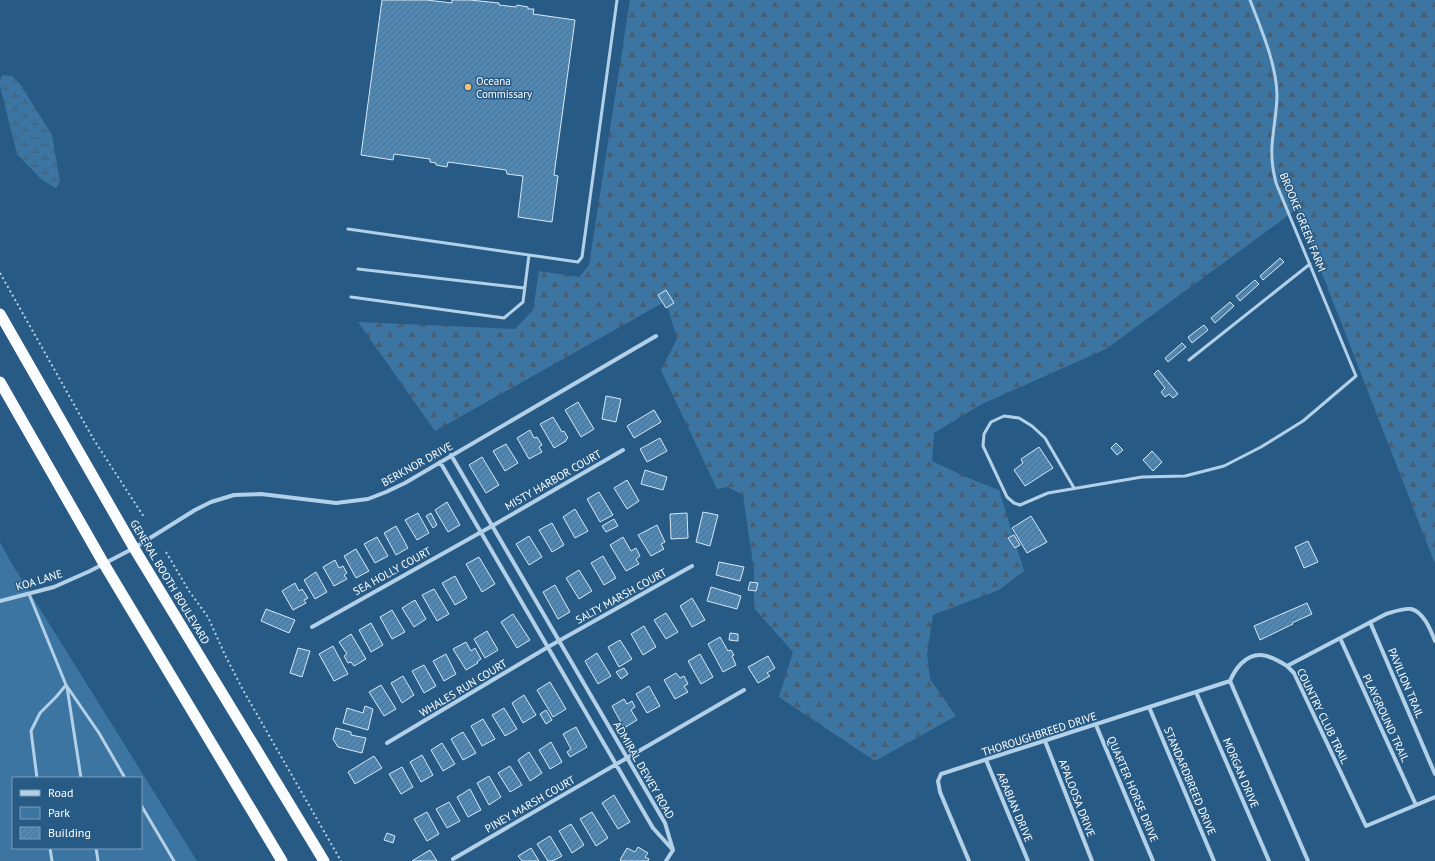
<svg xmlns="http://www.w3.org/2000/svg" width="1435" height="861" font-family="'PT Sans',sans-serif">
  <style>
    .forest { fill: url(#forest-firs) }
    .wetland { fill: url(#wetland-marsh) }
    .park { fill: #3c75a2; fill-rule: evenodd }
    .building { fill: url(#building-hatch); stroke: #d6e8f6 }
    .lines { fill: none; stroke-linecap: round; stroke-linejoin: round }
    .path { stroke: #b2d0e8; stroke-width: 2; stroke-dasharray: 2 3; stroke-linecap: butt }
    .service { stroke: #b2d0e8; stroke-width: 3 }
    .minor { stroke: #b2d0e8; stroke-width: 4 }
    .trunk { stroke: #fafcfe; stroke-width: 11 }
    .poi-dot { fill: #f0bf78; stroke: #275b86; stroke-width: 1.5 }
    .labels { text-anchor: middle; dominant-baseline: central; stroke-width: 3; stroke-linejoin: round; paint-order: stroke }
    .poi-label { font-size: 11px; fill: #fff; stroke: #275b86; text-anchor: start }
    .street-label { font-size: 11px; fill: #fff; stroke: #275b86 }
  </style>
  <defs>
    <pattern id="forest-firs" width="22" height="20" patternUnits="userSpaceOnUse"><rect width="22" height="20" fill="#3c75a2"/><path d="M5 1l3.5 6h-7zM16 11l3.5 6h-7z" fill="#455e73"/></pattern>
    <pattern id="wetland-marsh" width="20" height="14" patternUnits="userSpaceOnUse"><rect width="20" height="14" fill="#3c75a2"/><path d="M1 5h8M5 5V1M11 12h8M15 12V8" fill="none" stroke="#455e73"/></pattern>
    <pattern id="building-hatch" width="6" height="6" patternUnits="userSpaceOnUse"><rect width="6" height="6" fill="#5487af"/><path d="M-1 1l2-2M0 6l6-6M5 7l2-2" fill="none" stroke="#516f87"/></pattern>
  </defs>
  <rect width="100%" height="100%" fill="#275b86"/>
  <path class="forest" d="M630,0H1435V564L1297,209L1106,349L980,405L934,433L932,461L966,477L999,490L1024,571L999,590L933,615L927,654L930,679L956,716L875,761L779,697L793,652L754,608V570L743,495L728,487L717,489L661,370L677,339L666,301L435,431L358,322L515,329L533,310L539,271L579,277L589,265Z"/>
  <path class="wetland" d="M2,75L12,76L20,84L52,135L60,182L56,188L42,180L17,154L0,86V81Z"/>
  <path class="park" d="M0,542L12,564L197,861H0ZM13,778H141V848H13Z"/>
  <path class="building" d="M382,0H427L452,3V0H470L499,3V5L516,7L517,5L528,7V9H534L533,14L575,20L554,175L558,176L552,222L518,217L523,176L507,174L506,170L448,162L447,167L436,165V163L430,162V159L394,154L393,160L361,155Z
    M1280,258L1284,262L1263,280L1260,276Z
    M1255,280L1259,284L1240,301L1236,296Z
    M666,290L674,303L666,308L658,295Z
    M1230,302L1234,306L1215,323L1211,318Z
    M1204,325L1208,330L1192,343L1188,337Z
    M1182,343L1186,347L1168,362L1165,358Z
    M1158,370L1178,394L1173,398L1169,394L1165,397L1161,392L1165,388L1154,374Z
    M606,396L621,399L616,422L602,419Z
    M578,402L594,429L581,437L565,410Z
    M654,410L661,422L634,438L627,426Z
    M553,417L562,432L564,431L568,438L566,440V441L554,448L540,424Z
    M530,430L534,438L537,437L542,445L539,447L542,452L529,459L517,438Z
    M660,438L667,451L647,462L640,449Z
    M1116,443L1123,450L1117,455L1111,448Z
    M506,444L518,463L505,471L493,451Z
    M1039,447L1053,468L1025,486L1014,470L1023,463L1021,459Z
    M1152,451L1162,462L1153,471L1143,460Z
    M482,457L499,485L486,493L469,465Z
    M645,470L667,477L663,490L641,484Z
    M627,480L639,501L627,509L614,488Z
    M599,492L613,515L600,522L587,499Z
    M447,502L460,525L448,532L435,510Z
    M575,509L588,531L575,538L563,517Z
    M703,512L718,515L710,546L696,542Z
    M418,513L429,533L417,540L405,520Z
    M431,513L437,525L433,528L426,516Z
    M687,513L688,538L671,539L670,514Z
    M1031,516L1047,542L1027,553L1012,528Z
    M614,519L618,526L606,532L602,526Z
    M552,523L564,545L552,552L539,530Z
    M657,525L665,542L661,544L664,549L651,556L638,535Z
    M396,526L408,548L396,555L384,533Z
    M1014,535L1020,545L1015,548L1008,538Z
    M529,536L542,557L529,565L516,544Z
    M377,537L388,556L375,563L364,544Z
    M623,537L631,551L636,548L640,556L636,559L639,564L626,571L610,545Z
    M1308,541L1318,562L1304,568L1295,547Z
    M356,549L369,571L356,578L344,556Z
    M603,556L616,578L604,585L591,563Z
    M479,557L495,584L482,592L466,564Z
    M335,560L339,568L343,566L347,573L344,575L347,579L334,586L323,567Z
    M719,562L744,567L740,581L716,575Z
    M579,570L592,591L579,599L566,578Z
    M316,572L327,592L315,599L304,580Z
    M455,576L467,598L455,605L442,583Z
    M750,582L758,583L756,591L748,590Z
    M295,583L299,591L302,589L308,598L304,600L306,603L293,610L282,591Z
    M555,585L570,612L558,619L543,592Z
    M711,587L741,596L737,609L707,601Z
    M434,589L449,614L437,621L422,595Z
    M692,598L705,620L692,627L680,606Z
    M415,600L426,619L414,627L402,608Z
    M1307,603L1312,614L1292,623L1293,624L1260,640L1254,626Z
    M266,609L295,620L289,633L261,621Z
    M392,610L405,632L392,639L380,617Z
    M666,613L678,632L666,639L654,620Z
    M513,614L530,640L517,648L501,622Z
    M371,623L383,645L371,652L359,630Z
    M644,626L656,647L643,655L631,634Z
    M487,631L498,650L485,658L474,639Z
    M730,633L738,634V641L729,640Z
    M351,634L366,659L354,666L351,662L348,663L344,656L347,654L339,642Z
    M720,637L728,651L731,650L734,655L732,656L736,665L723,672L708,644Z
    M620,640L632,659L619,667L608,647Z
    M466,642L471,651L475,648L481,659L477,662L478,663L466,670L453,649Z
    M333,646L348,674L334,681L319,654Z
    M298,648L310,651L302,677L290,673Z
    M597,653L611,676L598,684L585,661Z
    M446,654L456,674L444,681L433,661Z
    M700,654L713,677L701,684L688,661Z
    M768,656L775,668L767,673L770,676L758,683L748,667Z
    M424,665L436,686L424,693L412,671Z
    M624,668L628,674L621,679L616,672Z
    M676,673L680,678L684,676L688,684L684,686L688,692L675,699L664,680Z
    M403,676L414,695L402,703L391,683Z
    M550,682L566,709L553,717L537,690Z
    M381,685L396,709L384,716L369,692Z
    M649,686L660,706L647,713L636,694Z
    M524,695L536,715L523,723L512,703Z
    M624,699L627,704L632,701L635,707L631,710L637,720L624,728L612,706Z
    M365,706L373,709L368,730L343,723L347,708L363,713Z
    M504,708L517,729L505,736L492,715Z
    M546,710L552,720L546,724L540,714Z
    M483,719L495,739L482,746L471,726Z
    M576,727L587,747L570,757L567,752L571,749L563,734Z
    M336,728L351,732V735L366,738L362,753L338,747L333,739Z
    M463,732L476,753L463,760L451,739Z
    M551,742L562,762L550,769L539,750Z
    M442,743L455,764L443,771L431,750Z
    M529,752L542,773L530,781L518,760Z
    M422,755L433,775L421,782L410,762Z
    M374,756L382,768L355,784L348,772Z
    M510,766L522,785L510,792L498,773Z
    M402,767L413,787L401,794L389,774Z
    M489,776L501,797L489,805L477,783Z
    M470,789L481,810L468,817L457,797Z
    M614,795L630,822L618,829L602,803Z
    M449,802L460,821L447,828L436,809Z
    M427,812L439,834L427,841L414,819Z
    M592,812L608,838L596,846L580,819Z
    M571,824L584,845L572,853L559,831Z
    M387,833L395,836L393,843L384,840Z
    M550,836L562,856L553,861H548L537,844Z
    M638,847L648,853L645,857L649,859L648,861H622L620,860L627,848L635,852Z
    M531,848L539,861H522L518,856Z
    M430,850L437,861H412Z"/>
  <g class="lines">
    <path class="path" d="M0,273L94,440L144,517
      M166,552L189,591L208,617L225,655L243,690L341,861"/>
    <path class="service" d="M348,229L578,262L582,257L617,0
      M358,269L524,288
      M351,297L504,318L523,302L529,255
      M1189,360L1310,264
      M1074,488L1045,438L1032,426L1019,418L1004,416L991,422L984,434L983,446L1007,497L1014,503L1020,505L1048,493L1142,477L1185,476L1224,466L1261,447L1303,421L1356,376L1276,183C1273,171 1271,159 1272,146C1273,129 1277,112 1277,94C1276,63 1261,29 1250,0
      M29,594L66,685L99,733L125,778
      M67,687L81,778
      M37,778L31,731L40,713L56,697L66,685
      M141,805L174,861
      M50,848L52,861
      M96,848L98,861"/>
    <path class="minor" d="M451,455L665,823L673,850
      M440,462L653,828L672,849
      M0,601L54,587L90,571L134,548L195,510L211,502L234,495L261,494L336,503L368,499L386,492L405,483L656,336
      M1370,622L1435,774
      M312,627L492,526L623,450
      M1340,638L1416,805
      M1435,641C1431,631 1424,612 1411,609C1403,608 1393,612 1386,614L1287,666L1294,673L1366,826L1435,797
      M1287,666C1279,661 1269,655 1260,655C1245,655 1235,669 1230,681L1308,861
      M1196,692L1269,861
      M1149,707L1214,861
      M1096,725L1153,861
      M1045,741L1092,861
      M387,743L548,647L692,566
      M986,760L1028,861
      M453,859L744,690
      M666,861L673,850
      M969,861L940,792L938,781L941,774L1230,681"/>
    <path class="trunk" d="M0,314L134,548L324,861
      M0,382L104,564L282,861"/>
  </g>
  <circle class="poi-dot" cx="468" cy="87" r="4"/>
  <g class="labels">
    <g class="poi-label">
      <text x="476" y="81">Oceana<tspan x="476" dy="13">Commissary</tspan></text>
    </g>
    <g class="street-label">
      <text transform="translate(1303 222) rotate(68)">BROOKE GREEN FARM</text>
      <text transform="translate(417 464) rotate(-29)">BERKNOR DRIVE</text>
      <text transform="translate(553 480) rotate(-30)">MISTY HARBOR COURT</text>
      <text transform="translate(392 571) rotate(-29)">SEA HOLLY COURT</text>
      <text transform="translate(39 580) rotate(-17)">KOA LANE</text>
      <text transform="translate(170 582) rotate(59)">GENERAL BOOTH BOULEVARD</text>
      <text transform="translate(621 596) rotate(-29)">SALTY MARSH COURT</text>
      <text transform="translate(1406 683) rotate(67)">PAVILION TRAIL</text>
      <text transform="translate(463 688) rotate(-31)">WHALES RUN COURT</text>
      <text transform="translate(1323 716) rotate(64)">COUNTRY CLUB TRAIL</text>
      <text transform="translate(1386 718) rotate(65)">PLAYGROUND TRAIL</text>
      <text transform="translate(1039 734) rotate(-18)">THOROUGHBREED DRIVE</text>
      <text transform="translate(644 770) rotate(60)">ADMIRAL DEWEY ROAD</text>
      <text transform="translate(1241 773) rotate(67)">MORGAN DRIVE</text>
      <text transform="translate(1190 781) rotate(67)">STANDARDBREED DRIVE</text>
      <text transform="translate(1133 789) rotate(67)">QUARTER HORSE DRIVE</text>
      <text transform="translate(1077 798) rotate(69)">APALOOSA DRIVE</text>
      <text transform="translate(530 804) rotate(-30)">PINEY MARSH COURT</text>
      <text transform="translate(1015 807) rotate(67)">ARABIAN DRIVE</text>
    </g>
  </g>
  <rect x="12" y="777" width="130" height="72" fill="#275b86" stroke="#7d9db6"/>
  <rect x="20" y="790" width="20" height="6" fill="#b2d0e8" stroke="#7d9db6"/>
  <text x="48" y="797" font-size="12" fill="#ffffff">Road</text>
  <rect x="20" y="807" width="20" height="12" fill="#3c75a2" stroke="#7d9db6"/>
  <text x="48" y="817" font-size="12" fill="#ffffff">Park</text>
  <rect x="20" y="827" width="20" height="12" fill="url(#building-hatch)" stroke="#7d9db6"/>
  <text x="48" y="837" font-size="12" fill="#ffffff">Building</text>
</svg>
